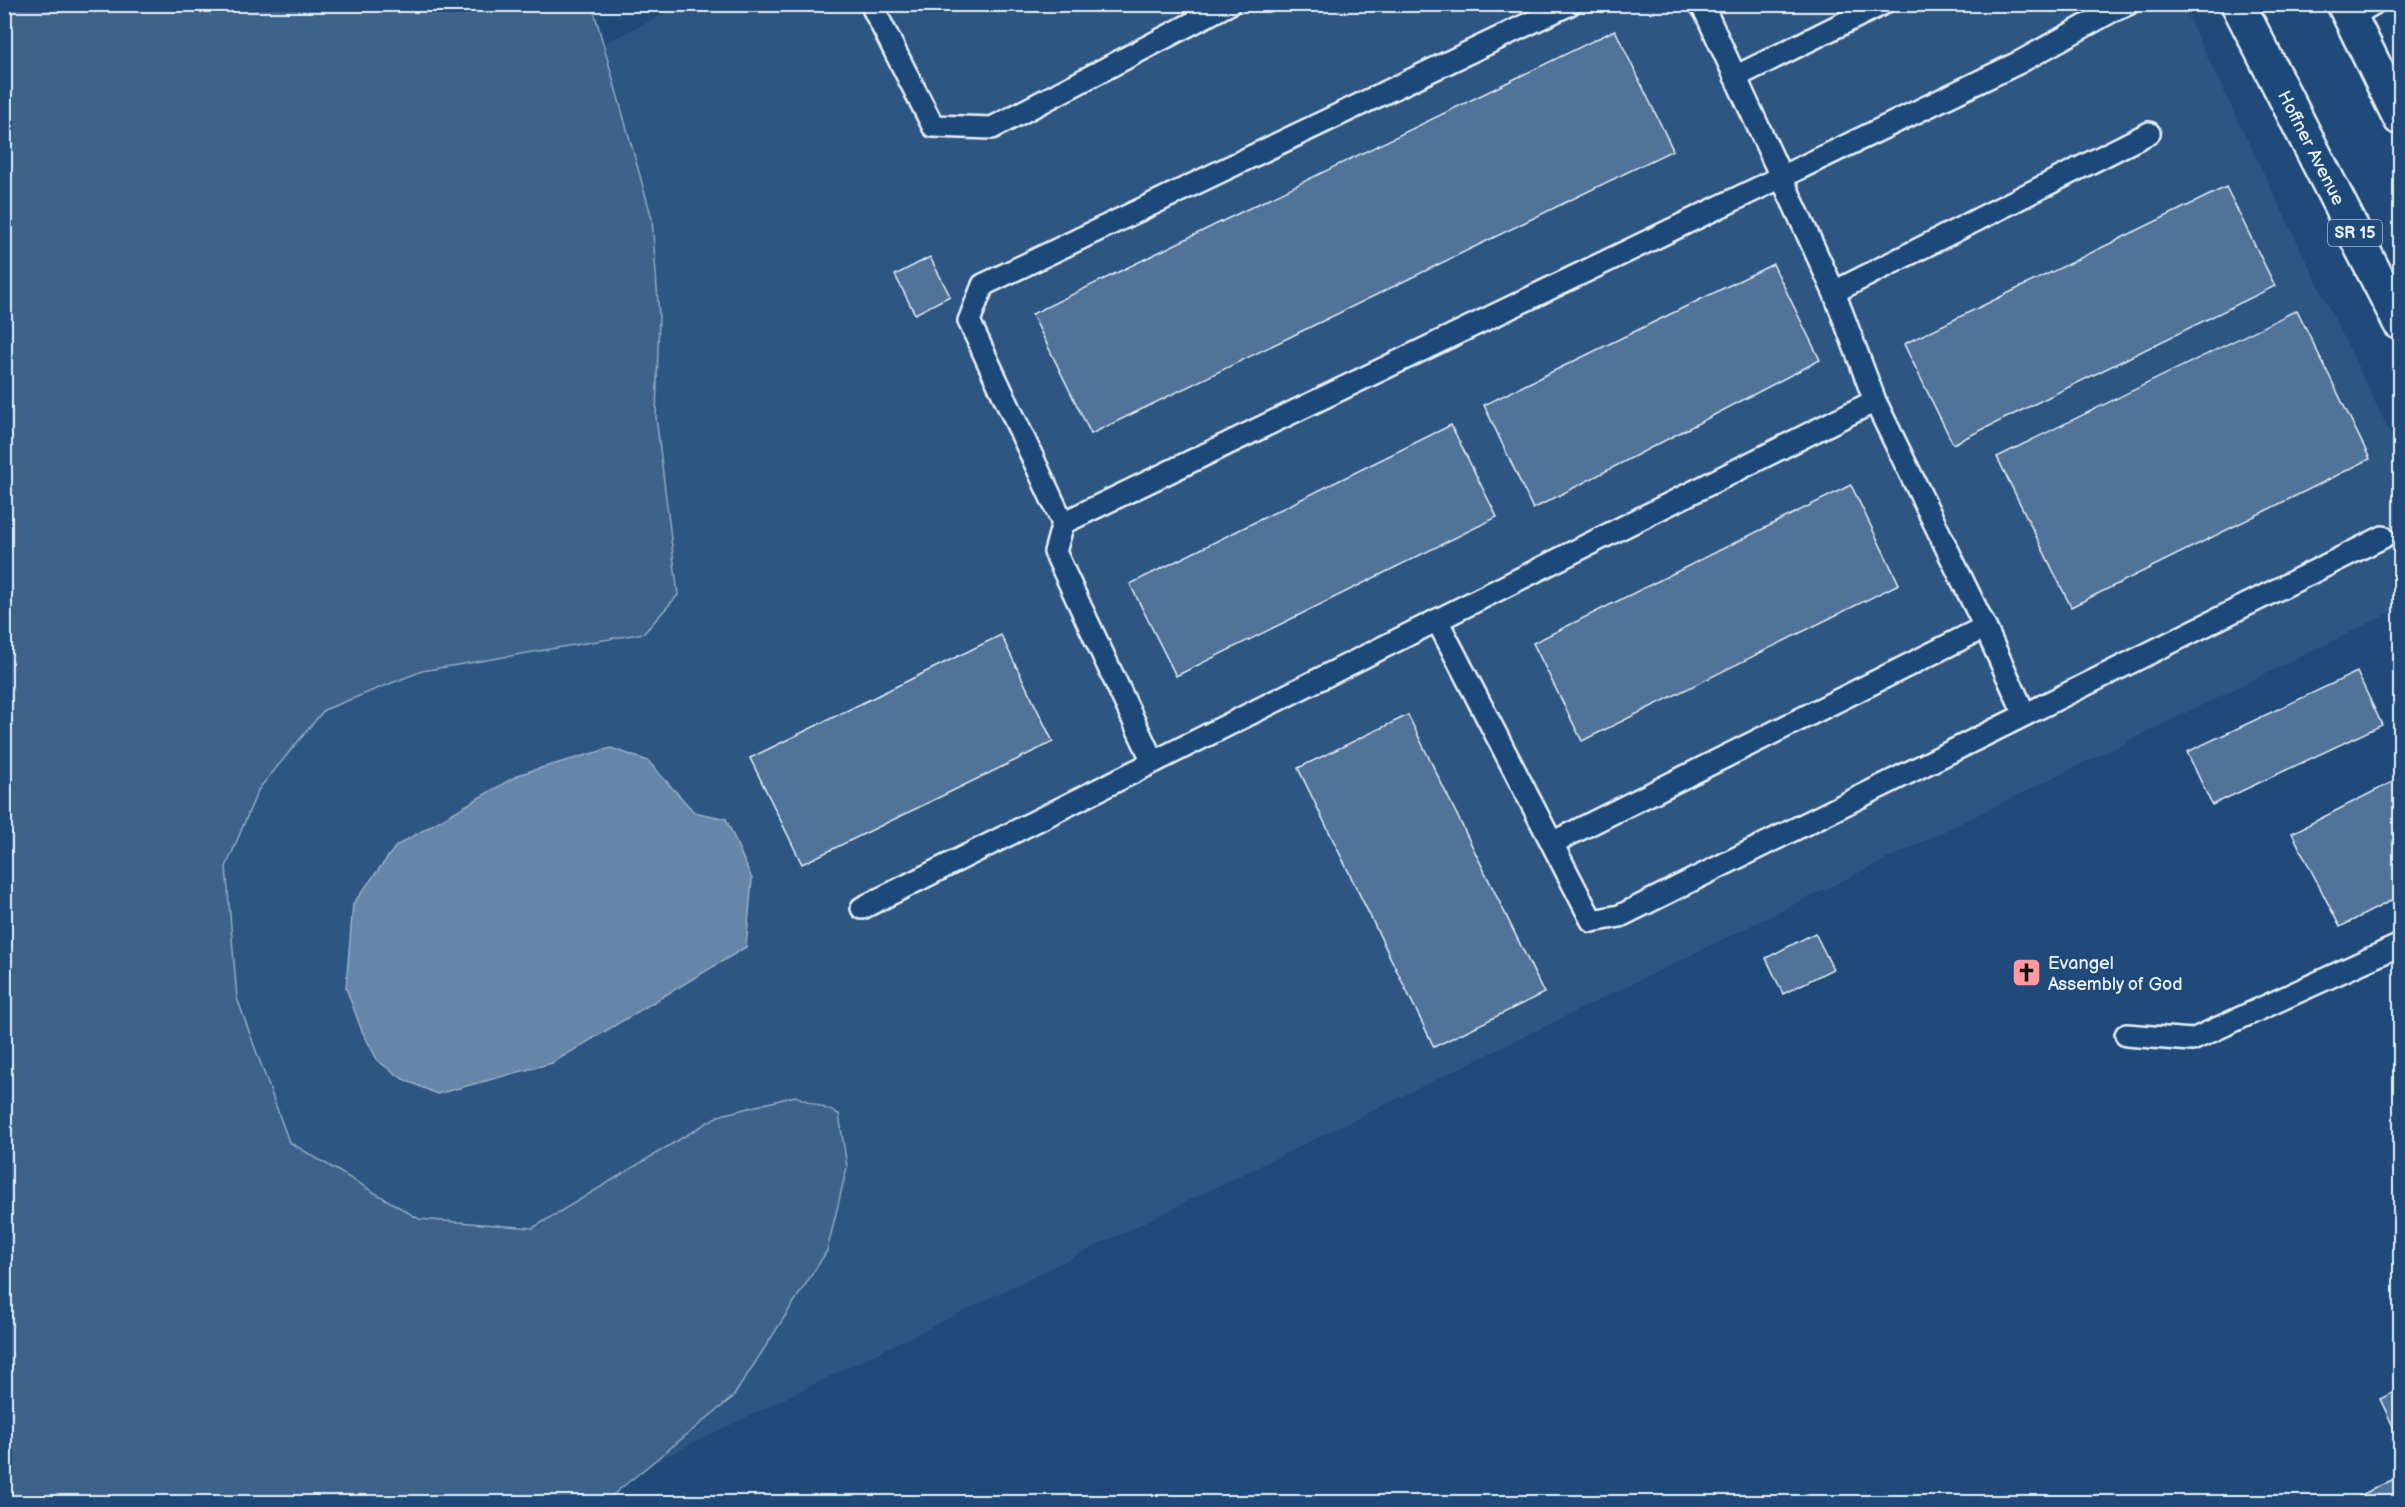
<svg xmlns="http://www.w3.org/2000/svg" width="2405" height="1507" font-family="'Balsamiq Sans',sans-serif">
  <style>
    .built { fill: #2e5683 }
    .green { fill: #3c628c; stroke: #92aac2; stroke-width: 1.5 }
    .water { fill: #6685a7; stroke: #9ab0c7; stroke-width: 1.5 }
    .building { fill: #517399; stroke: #e8f1f8; stroke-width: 1.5 }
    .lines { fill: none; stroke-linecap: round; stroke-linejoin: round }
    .service-casing { stroke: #e8f1f8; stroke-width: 26 }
    .primary-casing { stroke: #e8f1f8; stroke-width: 38 }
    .service { stroke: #1f4a7a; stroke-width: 21 }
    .primary { stroke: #1f4a7a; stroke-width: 33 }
    .labels { text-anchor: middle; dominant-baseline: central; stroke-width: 4.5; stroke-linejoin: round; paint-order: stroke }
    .shield { fill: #1f4a7a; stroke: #acbfd2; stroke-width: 1.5 }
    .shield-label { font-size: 16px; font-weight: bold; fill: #e8f1f8 }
    .street-label { font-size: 18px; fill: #e8f1f8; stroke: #1f4a7a }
    .poi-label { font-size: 18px; fill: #e8f1f8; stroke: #1f4a7a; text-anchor: start }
  </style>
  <rect width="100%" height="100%" fill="#1f4a7a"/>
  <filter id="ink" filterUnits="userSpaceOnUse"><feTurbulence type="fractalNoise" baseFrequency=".0167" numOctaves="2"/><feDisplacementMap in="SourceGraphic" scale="12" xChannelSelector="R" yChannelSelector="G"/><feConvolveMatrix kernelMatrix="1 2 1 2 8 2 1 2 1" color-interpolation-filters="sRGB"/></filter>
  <g filter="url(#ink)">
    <path class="built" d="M683,5H2182L2400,453V608L573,1502H139L5,337Z"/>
    <path class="green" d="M5,4H591L594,11L652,219L659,316L656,417L678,595L644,633L422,671L324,710L258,790L226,867L237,998L289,1142L419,1219L533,1228L718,1116L795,1096L839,1114L847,1167L827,1251L733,1397L604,1502H5Z"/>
    <path class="water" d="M611,748L648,761L694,812L726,819L752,879L746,947L552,1063L437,1094L403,1079L378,1061L362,1031L346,988L353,904L396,846L520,774Z"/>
    <path class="building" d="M1615,30L1673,150L1091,434L1032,314Z
      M2226,187L2275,286L1953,444L1904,344Z
      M930,257L950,296L915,314L895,275Z
      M1773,264L1820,360L1533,509L1484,405Z
      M2297,310L2370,459L2071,607L1997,457Z
      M1451,425L1497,517L1176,676L1130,584Z
      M1851,485L1899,584L1582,741L1533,643Z
      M1001,635L1053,742L802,864L750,758Z
      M2357,672L2382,725L2212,805L2187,752Z
      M1408,715L1544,993L1434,1047L1298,768Z
      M2400,778V896L2340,927L2292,833Z
      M1815,933L1833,969L1783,994L1766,958Z
      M2400,1389V1441L2380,1399Z
      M2400,1476V1502H2347Z"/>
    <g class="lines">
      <defs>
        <path id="service" d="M875,4L873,8L933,126L992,128L1229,4
          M1700,4L1706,13L1834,292
          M2351,17L2373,4
          M1735,77L1882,4
          M1063,523L969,321L983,285L1570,4
          M1437,620L1592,921L1620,916L2383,537
          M1985,627L2025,715
          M1153,762L1055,552L1063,523L2020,62L2112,11L2128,4
          M1552,843L1985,627L1875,401
          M862,908L1875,401L1834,292L2149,133
          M2126,1035L2192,1040L2400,945"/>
        <path id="primary" d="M2238,4L2400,323
          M2344,4L2400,118"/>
      </defs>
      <use href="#service" class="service-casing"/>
      <use href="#primary" class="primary-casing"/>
      <use href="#service" class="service"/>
      <use href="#primary" class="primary"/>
    </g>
  </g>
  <defs>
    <symbol id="church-square" viewBox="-11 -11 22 22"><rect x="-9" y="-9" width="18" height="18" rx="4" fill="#ff9aa2" stroke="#1f4a7a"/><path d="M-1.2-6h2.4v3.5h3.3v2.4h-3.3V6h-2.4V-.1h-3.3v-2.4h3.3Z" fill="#111"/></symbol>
  </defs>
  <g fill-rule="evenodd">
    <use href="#church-square" x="2010" y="956" width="33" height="33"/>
  </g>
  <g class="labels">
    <rect class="shield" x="2328" y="220" width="54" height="26" rx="4.5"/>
    <g class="shield-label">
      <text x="2355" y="233">SR 15</text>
    </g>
    <g class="street-label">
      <text transform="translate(2311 148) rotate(63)">Hoffner Avenue</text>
    </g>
    <g class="poi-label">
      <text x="2048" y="963">Evangel<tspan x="2048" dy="21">Assembly of God</tspan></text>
    </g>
  </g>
  <rect width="2405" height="1507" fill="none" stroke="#1f4a7a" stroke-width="24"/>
  <rect x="12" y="12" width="2381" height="1483" fill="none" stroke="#e8f1f8" stroke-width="2" filter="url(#ink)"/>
</svg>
